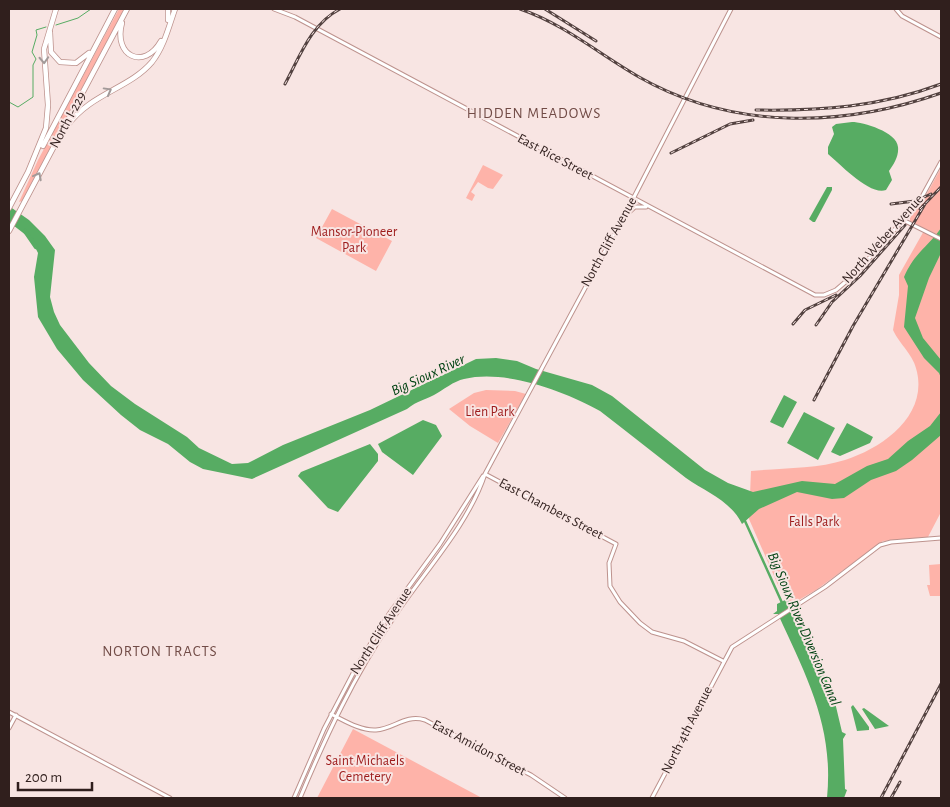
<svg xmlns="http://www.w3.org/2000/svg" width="950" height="807" font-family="'Alegreya Sans',sans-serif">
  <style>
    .green { fill: #feb3a9 }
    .water { fill: #57ac63 }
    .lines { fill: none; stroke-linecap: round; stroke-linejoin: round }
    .stream { stroke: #57ac63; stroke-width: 1 }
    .canal { stroke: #57ac63; stroke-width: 2.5 }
    .river { stroke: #57ac63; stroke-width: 4.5 }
    .secondary-casing { stroke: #bd928d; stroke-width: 5 }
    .highway-casing { stroke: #bd928d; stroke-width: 6 }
    .secondary { stroke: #fff; stroke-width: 3 }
    .highway { stroke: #fff; stroke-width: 4.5 }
    .rail-casing { stroke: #534240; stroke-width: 3 }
    .rail { stroke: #f8e5e3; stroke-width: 1; stroke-dasharray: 4; stroke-linecap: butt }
    .oneway { stroke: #a29a99 }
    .labels { text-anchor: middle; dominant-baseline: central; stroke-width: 4; stroke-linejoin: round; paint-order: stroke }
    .street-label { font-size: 14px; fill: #301f1d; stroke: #f8e5e3 }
    .park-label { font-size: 14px; fill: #9d1c1c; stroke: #f8e5e3 }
    .neighbourhood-label { font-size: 15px; letter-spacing: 1px; fill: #724c47; stroke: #f8e5e3 }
    .water-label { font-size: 15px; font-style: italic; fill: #004212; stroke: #f8e5e3 }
  </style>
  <rect width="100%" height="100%" fill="#f8e5e3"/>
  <path class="green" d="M119,9H124L22,201L19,202L38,160Z
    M483,165L503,175L493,189L488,188L478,182L471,192L475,195L472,201L466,198Z
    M941,168V512L928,537L883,541L816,590L792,604L778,585L749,519L751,471C780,468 817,469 845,460C883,448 927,416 917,372C914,355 900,345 893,330L899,295V275L925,229L910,221V217L924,199Z
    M332,209L392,241L376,271L316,238Z
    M486,390L515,391L526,394L498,443L470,426L449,409L474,393Z
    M941,564V596H930L927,585H930L929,565Z
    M353,729L482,798H317Z"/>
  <path class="water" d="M852,122C863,122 897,132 898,147C899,156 894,164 889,171L892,180L886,190C870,196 840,164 828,154V147L834,134L832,127L836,124Z
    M827,187H832V190L815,222H813L809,219Z
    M9,206L29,220L45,236L55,250L50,297L54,312L60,325L89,363L111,386L135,404L187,437L199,448L232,464L248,463L283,445L370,410L476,359L496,358L517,361L536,369L592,385L612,396L705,470L728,483L753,492L802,481L835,484L867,466L888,459L908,441L930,426L941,412V435L912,460L896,471L871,480L844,498L832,499L797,492L759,509L742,524C731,501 706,492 686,478C657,456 629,433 600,411C565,391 505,369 464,379C454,381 443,390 434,395C422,401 419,400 407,409L252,479L203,469L190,462L168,444L140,430L121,415L83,380L57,349L38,317L34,277L38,253L31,239L9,222Z
    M941,228V253L929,278L915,318L923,338L941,360V378L939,373L924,358L904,327L908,286L904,277C915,252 927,248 941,228Z
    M784,395L797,402L783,428L770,422Z
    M804,412L835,428L818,460L787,443Z
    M423,420L436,425L442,436L413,475L382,452L378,444Z
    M847,423L873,437L870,443L840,456L831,452Z
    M370,444L378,454V461L338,512L328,508L298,476L301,472Z
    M787,599L792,604L833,694L842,732L846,734L843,739L845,789L847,790L844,798H827C834,726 807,678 778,614H773L777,611V604Z
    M853,705L869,727V730L857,731L851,707Z
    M864,708L889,726L875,729L862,709Z"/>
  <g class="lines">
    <path class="stream" d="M56,25L78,18L91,9
      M9,102L18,107L33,97V65L36,59L32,52L37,35L36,30L46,27"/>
    <path class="canal" d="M745,521L783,605"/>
    <path class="river" d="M25,231L36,247"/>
    <defs>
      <path id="secondary" d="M274,9L295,17L815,295H824L836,290L857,272L919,202L941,162
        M896,9L902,16L941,37
        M626,215L635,207H646
        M903,220L941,239
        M485,474L616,544L609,563L610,586L620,602L640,623L652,632L684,641L723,661
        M9,712L170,798
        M331,714C345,721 361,731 376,730C394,729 405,714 425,720L531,775L565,798
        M9,728L16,715
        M294,798L324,729L358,664L389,614L440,544L483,476
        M300,798C326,736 354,676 392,620C422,574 468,526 485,474L633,199L731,9
        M652,798L732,647L825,587L880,545L891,542L941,538"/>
      <path id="highway" d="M168,9V20
        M122,23C113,56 144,71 161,41
        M50,32L51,52L60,62L76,63L89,53
        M102,34L115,9
        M67,126C91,93 129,89 152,62C164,47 169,26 175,9
        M43,146L103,32
        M9,208L28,172L46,128L48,105L44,49L56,9
        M9,231L127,9"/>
    </defs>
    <use href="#secondary" class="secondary-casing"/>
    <use href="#highway" class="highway-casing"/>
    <use href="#secondary" class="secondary"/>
    <use href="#highway" class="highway"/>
    <defs>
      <path id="rail" d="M520,9C564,24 599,54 639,77C732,130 842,128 941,93
        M545,9L596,41
        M285,84C300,56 311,24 340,9
        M756,110C820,111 880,107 941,84
        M671,153L730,124L753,120
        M891,204L915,201L931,194
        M920,209L941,187
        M793,324L805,310L836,295
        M816,325L832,302L860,276L905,225
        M814,400L853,326L925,204
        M881,798L941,684
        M891,798L900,782"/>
    </defs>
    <use href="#rail" class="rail-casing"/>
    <use href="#rail" class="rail"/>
  </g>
  <defs><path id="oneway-chevron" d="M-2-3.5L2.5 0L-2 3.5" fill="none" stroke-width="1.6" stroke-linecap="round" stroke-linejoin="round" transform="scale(1.25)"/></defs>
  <g class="oneway">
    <use href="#oneway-chevron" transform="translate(44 60) rotate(87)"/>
    <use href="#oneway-chevron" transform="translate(108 91) rotate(-29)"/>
    <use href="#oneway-chevron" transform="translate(38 176) rotate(-62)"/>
  </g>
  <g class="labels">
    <g class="street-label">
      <text transform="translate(68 120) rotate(-62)">North I-229</text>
      <text transform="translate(555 157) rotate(28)">East Rice Street</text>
      <text transform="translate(883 239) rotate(-48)">North Weber Avenue</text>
      <text transform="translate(609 242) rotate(-61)">North Cliff Avenue</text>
      <text transform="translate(551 509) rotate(28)">East Chambers Street</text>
      <text transform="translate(381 631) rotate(-57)">North Cliff Avenue</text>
      <text transform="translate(687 730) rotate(-63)">North 4th Avenue</text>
      <text transform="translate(479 748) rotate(28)">East Amidon Street</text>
    </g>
    <g class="park-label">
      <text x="354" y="232">Mansor-Pioneer<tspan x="354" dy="16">Park</tspan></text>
      <text x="490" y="412">Lien Park</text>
      <text x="814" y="522">Falls Park</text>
      <text x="365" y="761">Saint Michaels<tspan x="365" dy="16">Cemetery</tspan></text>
    </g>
    <g class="neighbourhood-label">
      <text x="534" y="113">HIDDEN MEADOWS</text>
      <text x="160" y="651">NORTON TRACTS</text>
    </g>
    <g class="water-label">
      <text transform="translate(428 375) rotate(-25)">Big Sioux River</text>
      <text transform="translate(804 629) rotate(67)">Big Sioux River Diversion Canal</text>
    </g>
  </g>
  <rect width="950" height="807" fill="none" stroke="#301f1d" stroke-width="20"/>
  <path d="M18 782v8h74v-8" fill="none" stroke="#301f1d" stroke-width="2.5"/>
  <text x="25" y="782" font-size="15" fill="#301f1d" stroke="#f8e5e3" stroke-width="4" paint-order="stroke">200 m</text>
</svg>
